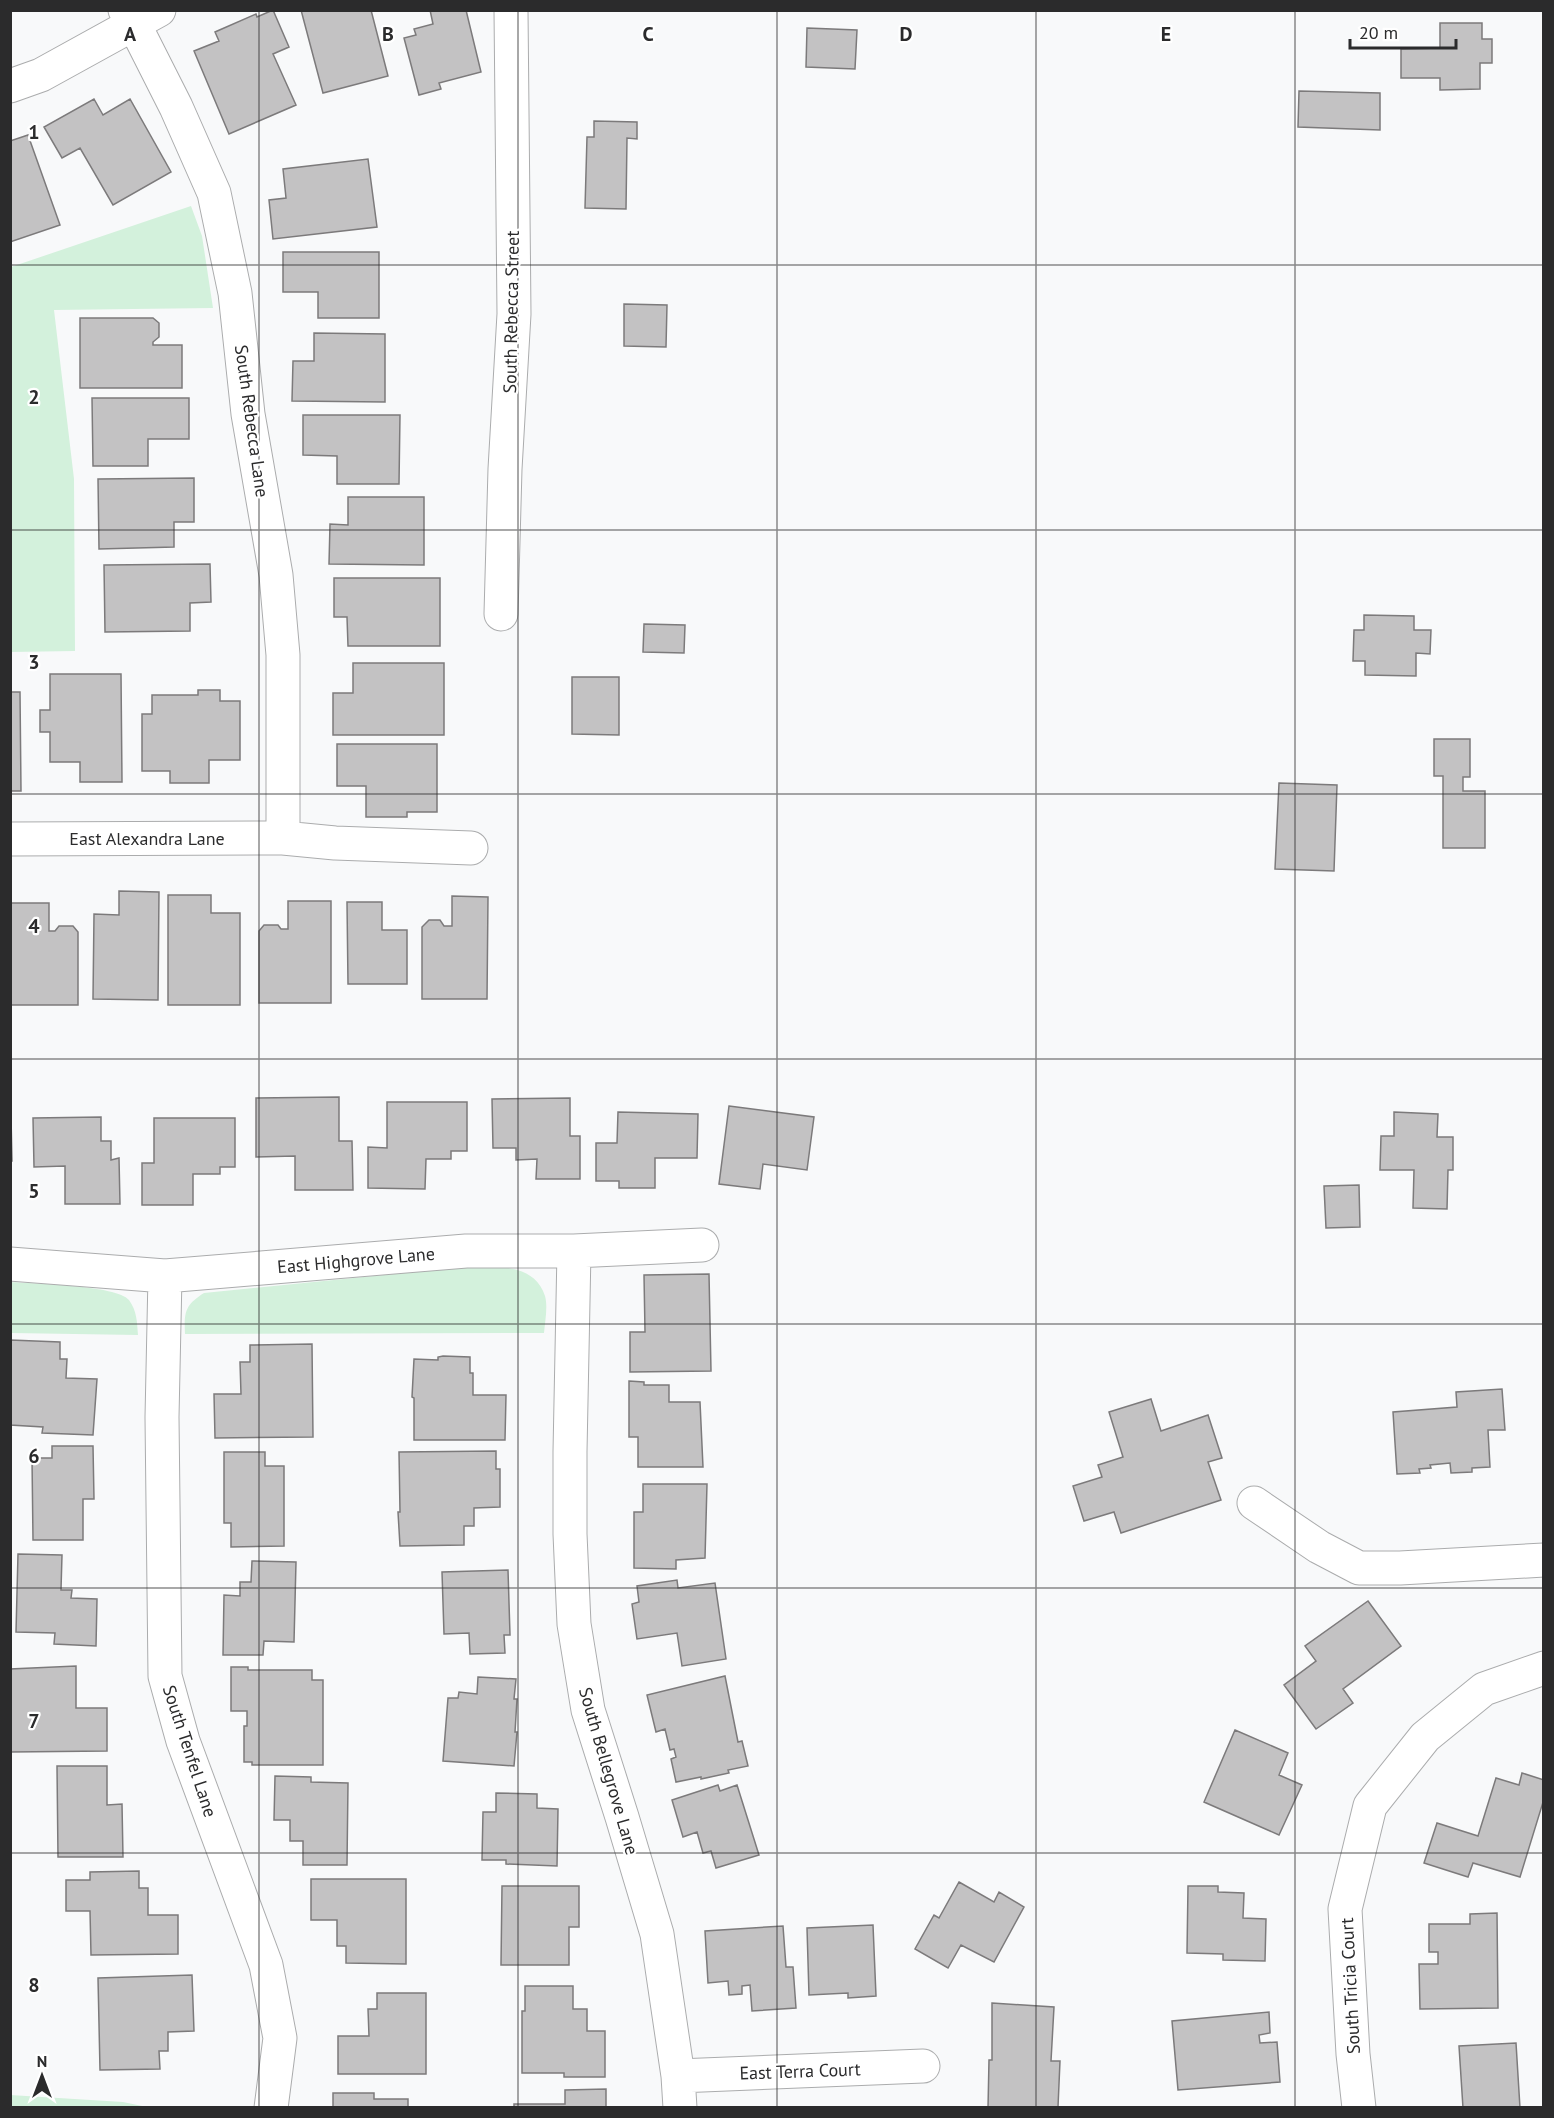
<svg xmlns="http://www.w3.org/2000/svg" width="1554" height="2118" font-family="'PT Sans',sans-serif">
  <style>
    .park { fill: #d3f1dc }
    .building { fill: #c3c2c3; stroke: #7c7a7b; stroke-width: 1.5 }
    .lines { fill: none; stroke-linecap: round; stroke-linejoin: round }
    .minor-casing { stroke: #abacad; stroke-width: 35 }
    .minor { stroke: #fff; stroke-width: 33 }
    .grid { fill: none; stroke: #2b2b2c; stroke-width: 1.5; stroke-opacity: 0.55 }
    .labels { text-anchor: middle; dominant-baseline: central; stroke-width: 4.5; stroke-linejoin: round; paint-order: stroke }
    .street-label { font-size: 18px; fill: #2b2b2c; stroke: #fff }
    .grid-label { font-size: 20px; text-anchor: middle; font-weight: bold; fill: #2b2b2c; stroke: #fff; stroke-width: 4.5; stroke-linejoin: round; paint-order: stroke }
  </style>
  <rect width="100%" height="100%" fill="#f8f9fa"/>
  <path class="park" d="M191,206L202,236L213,308L54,310L74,479L75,651L11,652V267Z
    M463,1267C491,1267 534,1261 545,1296C548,1306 545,1322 544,1333L185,1334C184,1312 185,1305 204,1293Z
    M11,1282C32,1284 117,1285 129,1300C137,1311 137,1322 138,1335L11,1333Z
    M10,2095L123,2102L147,2107H11Z"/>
  <path class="building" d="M273,10L289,47L273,54L296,105L229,134L194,51L219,41L215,32L256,14L257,17Z
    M301,10H371L388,76L323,93Z
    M430,10H466L481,72L439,83L441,89L419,95L404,38L416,35L414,29L433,24Z
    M1440,23H1482V39H1492V63H1480V89L1440,90V78H1401V49L1440,48Z
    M807,28L857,30L855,69L806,67Z
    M1299,91L1380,93V130L1298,127Z
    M94,99L103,115L130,99L171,172L113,205L80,148L62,158L44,127Z
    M594,121L637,122V139L627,138L626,209L585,208L587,137H594Z
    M28,135L60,225L10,242V141Z
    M368,159L377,227L273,239L269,200L286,198L283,169Z
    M283,252H379V318H318V292H283Z
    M624,304L667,305L666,347L624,346Z
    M80,318H153L159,323V337L153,342V345H182V388H80Z
    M314,333L385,334V402L292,401L293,361H314Z
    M92,398H189V439H148V466H93Z
    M303,415H400L399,484H337V456L303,455Z
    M194,478V522H174V547L99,549L98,479Z
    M348,497H424V565L329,564L330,524L348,525Z
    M210,564L211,602L190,603V631L105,632L104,565Z
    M334,578H440V646H348L347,617H334Z
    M1364,615L1414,616V630H1431L1430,654L1416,653V676L1365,675V661H1353L1354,630H1364Z
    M644,624L685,625L684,653L643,652Z
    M353,663H444V735H333V693H353Z
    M50,674H121L122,782H80V762H50V732H40V710H50Z
    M572,677H619V735L572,734Z
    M198,690H220V701H240V760H209V783H170V771H142V714H152V695H198Z
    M10,692H20L21,791H10Z
    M1434,739H1470V777H1463V791H1485V848H1443V776H1434Z
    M337,744H437V812H407V817H366V786H337Z
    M1279,783L1337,785L1334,871L1275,869Z
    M119,891L159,892L158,1000L93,999L94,914L119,915Z
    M168,895H211V913H240V1005H168Z
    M452,896L488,897L487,999H422V927L429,920H440L444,926H452Z
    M288,901H331V1003H259V931L264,925H278L281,929H288Z
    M347,902H382V930H407V984H348Z
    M10,903H49V931H55L59,926H73L78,932V1005H10Z
    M339,1097V1141H352L353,1190H295V1156L256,1157V1098Z
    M570,1098V1136H580V1179H536L537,1159L516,1160V1148H493L492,1099Z
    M387,1102H467V1151H451V1159H426L425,1189L368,1188V1147L387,1148Z
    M729,1106L814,1117L807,1170L763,1164L760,1189L719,1184Z
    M618,1112L698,1114L697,1158H655V1188H619V1181H596V1143H617Z
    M1394,1112L1438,1114L1437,1137H1453V1170H1448L1447,1209L1413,1208L1414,1170H1380L1381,1136H1394Z
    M10,1117H11L12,1161H10Z
    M101,1117V1141H111V1160L119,1158L120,1204H65V1166L34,1167L33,1118Z
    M154,1118H235V1167H220V1174H193V1205H142V1163H154Z
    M1359,1185L1360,1227L1326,1228L1324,1186Z
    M709,1274L711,1371L630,1372V1332H645L644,1275Z
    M10,1340L60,1342V1359H67L66,1378L97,1379L93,1435L42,1433L43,1427L10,1425Z
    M312,1344L313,1437L215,1438L214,1394H241L240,1362H250V1345Z
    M443,1356L470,1357V1373H473V1395H506L505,1440H414V1398L412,1397L414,1359L438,1360V1357Z
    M629,1381L644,1382V1385H669V1402H700L703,1467H638V1437H629Z
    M1502,1389L1505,1430H1488L1490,1467L1472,1468V1472L1451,1473L1450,1463L1430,1465L1431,1468L1419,1469L1420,1473L1397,1474L1393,1412L1457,1407L1456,1392Z
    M1151,1399L1161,1431L1208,1415L1222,1458L1208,1462L1221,1500L1121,1533L1114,1512L1084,1521L1073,1486L1102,1477L1098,1465L1123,1457L1109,1412Z
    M52,1446H93L94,1499H83V1540H33L32,1458H52Z
    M496,1451V1469H500V1507L474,1508V1526H464V1545L400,1546L398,1512H400L399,1452Z
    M224,1452H265V1466H284V1546L231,1547V1523H224Z
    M643,1484H707L705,1558L676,1560V1569L634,1568V1512H643Z
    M18,1554L62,1555L61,1590H72L71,1598L97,1599L96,1646L54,1644L55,1633L16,1632Z
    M252,1561L296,1562L294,1642L264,1641L263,1655H223L224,1595L240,1596V1582H251Z
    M508,1570L510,1635H504L505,1653L470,1654L469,1633L444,1634L442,1572Z
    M677,1580L678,1588L715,1583L726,1659L682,1666L677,1633L637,1639L632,1604L639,1602L637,1586Z
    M1368,1601L1401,1646L1343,1689L1353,1703L1316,1729L1284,1685L1316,1661L1305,1646Z
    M76,1666V1708H107V1751L10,1752V1669Z
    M231,1667H248V1670H312V1680H323V1765H252V1762H244V1726H247V1711H231Z
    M725,1676L738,1742L742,1741L748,1766L728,1770L729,1773L701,1779V1777L676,1782L671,1759L676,1757L674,1749L670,1750L665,1729L656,1732L647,1695Z
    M478,1677L516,1679L514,1699H517L515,1732H517L514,1766L443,1761L448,1698H458L459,1692L477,1694Z
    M1235,1730L1288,1753L1279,1775L1302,1785L1279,1835L1204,1802Z
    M57,1766H107V1805L122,1804L123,1857H58Z
    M1522,1773L1544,1780V1799L1520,1877L1473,1863L1468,1877L1424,1863L1437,1823L1478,1836L1496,1778L1519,1785Z
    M275,1776L311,1777V1782L348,1783L347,1865H303V1841H290V1820H274Z
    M718,1785L720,1791L737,1785L759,1855L716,1868L711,1851L703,1853L697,1832L683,1837L672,1800Z
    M496,1793L537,1794V1808L558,1809L557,1866L506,1864V1860H482L483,1812H496Z
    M139,1871V1888H148V1915H178V1954L91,1955L90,1911H66V1880H90V1872Z
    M311,1879H406V1964L346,1963V1946H337V1920H311Z
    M959,1882L994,1902L999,1892L1024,1907L994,1962L961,1945L948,1968L915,1949L934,1915L939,1918Z
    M502,1886H579V1927H569V1965H501Z
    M1188,1886H1218V1892L1244,1893L1243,1918L1266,1919L1265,1961L1223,1960V1954L1187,1953Z
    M1497,1913L1498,2008L1420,2009L1419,1964H1438V1952H1429V1924H1470V1914Z
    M873,1925L876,1996L848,1998V1993L809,1995L807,1928Z
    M783,1926L786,1967H793L796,2008L752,2011L750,1985L742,1986V1994L729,1995L728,1981L708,1983L705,1931Z
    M192,1975L194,2031L168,2032V2051H159L160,2069L100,2070L98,1978Z
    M525,1986H573V2009H587V2031H605V2077H564V2073H522V2011H525Z
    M377,1993H426V2074H338V2036H369L368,2009H377Z
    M992,2003L1054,2007L1051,2061H1060L1058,2107L988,2108L989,2060H992Z
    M1269,2012L1270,2033L1259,2035L1260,2043L1277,2042L1280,2082L1178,2090L1172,2021Z
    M1516,2043L1520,2108H1463L1459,2046Z
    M606,2089V2108H514V2104H565V2090Z
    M333,2093H374V2099H408V2108H333Z"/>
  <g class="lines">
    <defs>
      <path id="minor" d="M125,10L134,24L176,107L214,193L235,293L248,414L276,575L283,655V838
        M10,86L41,75L159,10
        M501,614L505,469L514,314L511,10
        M10,839L283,838L335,843L471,848
        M574,1251L570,1452V1534L574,1624L588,1710L622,1817L657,1934L678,2076L680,2108
        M10,1264L165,1276L466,1251H574L702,1245
        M165,1276L162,1417L165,1676L183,1741L266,1965L280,2038L271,2108
        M1254,1503L1319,1547L1359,1568H1400L1544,1560
        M678,2076L923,2066
        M1359,2108L1353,2054L1345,1909L1370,1806L1425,1737L1484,1689L1544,1668"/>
    </defs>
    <use href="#minor" class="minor-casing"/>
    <use href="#minor" class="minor"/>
  </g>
  <path class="grid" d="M259,10V2108M518,10V2108M777,10V2108M1036,10V2108M1295,10V2108M10,265H1544M10,530H1544M10,794H1544M10,1059H1544M10,1324H1544M10,1588H1544M10,1853H1544"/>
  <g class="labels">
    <g class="street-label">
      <text transform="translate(511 312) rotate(-89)">South Rebecca Street</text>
      <text transform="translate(252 421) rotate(82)">South Rebecca Lane</text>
      <text x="147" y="838">East Alexandra Lane</text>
      <text transform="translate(356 1260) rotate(-5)">East Highgrove Lane</text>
      <text transform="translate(190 1751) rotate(72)">South Tenfel Lane</text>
      <text transform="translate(609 1771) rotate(74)">South Bellegrove Lane</text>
      <text transform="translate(1350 1986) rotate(-93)">South Tricia Court</text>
      <text transform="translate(800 2071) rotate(-2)">East Terra Court</text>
    </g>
  </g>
  <g class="grid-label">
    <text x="130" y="41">A</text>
    <text x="388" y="41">B</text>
    <text x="648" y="41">C</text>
    <text x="906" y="41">D</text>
    <text x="1166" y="41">E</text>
    <text x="34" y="139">1</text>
    <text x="34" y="404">2</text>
    <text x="34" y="669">3</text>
    <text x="34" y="933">4</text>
    <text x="34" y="1198">5</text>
    <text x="34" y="1463">6</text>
    <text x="34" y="1728">7</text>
    <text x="34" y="1992">8</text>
  </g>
  <rect width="1554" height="2118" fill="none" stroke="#2b2b2c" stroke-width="24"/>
  <g transform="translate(42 2076)" stroke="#ffffff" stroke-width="4.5" paint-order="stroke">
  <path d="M0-4.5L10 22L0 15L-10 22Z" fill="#2b2b2c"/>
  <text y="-9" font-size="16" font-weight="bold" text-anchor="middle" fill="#2b2b2c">N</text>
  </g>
  <path d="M1350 39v9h106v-9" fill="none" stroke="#2b2b2c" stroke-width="3"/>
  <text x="1359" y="39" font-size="18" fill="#2b2b2c" stroke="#ffffff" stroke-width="4.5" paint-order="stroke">20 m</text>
</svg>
